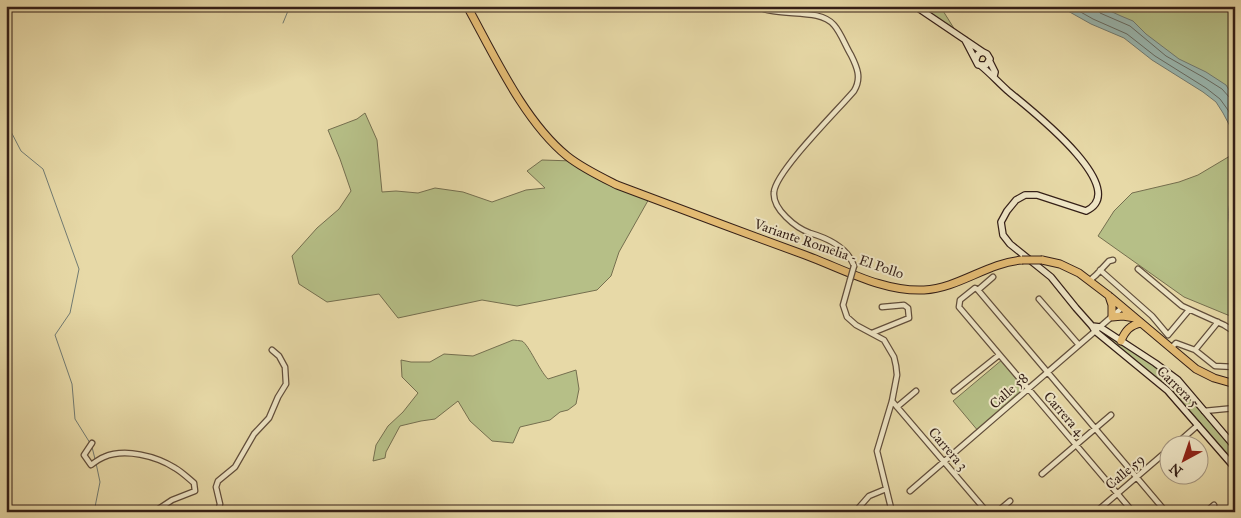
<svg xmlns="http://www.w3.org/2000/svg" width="1241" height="518" font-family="'IM FELL Great Primer',serif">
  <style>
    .green { fill: #b6bf87; stroke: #756f4f }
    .water { fill: #9ab8b1; stroke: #717b73 }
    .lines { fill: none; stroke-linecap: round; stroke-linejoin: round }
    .shore { stroke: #676c64; stroke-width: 1 }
    .stream { stroke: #717b73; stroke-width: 1 }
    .minor-casing { stroke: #614e3b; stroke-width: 7 }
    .secondary-casing { stroke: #341f17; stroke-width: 8 }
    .trunk-casing { stroke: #341f17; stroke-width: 9 }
    .minor { stroke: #efe6c6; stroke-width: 4.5 }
    .secondary { stroke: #efe6c6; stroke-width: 5.5 }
    .trunk { stroke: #e4bc74; stroke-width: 7 }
    .minor-bridge-casing { stroke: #614e3b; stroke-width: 7; stroke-linecap: butt }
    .trunk-bridge-casing { stroke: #341f17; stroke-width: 9; stroke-linecap: butt }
    .minor-bridge { stroke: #efe6c6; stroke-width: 4.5 }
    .trunk-bridge { stroke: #e4bc74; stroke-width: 7 }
    .labels { text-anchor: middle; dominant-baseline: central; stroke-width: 4; stroke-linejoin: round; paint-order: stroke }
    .street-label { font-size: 14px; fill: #341f17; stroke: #efe6c6 }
  </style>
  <rect width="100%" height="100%" fill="#e7d9a7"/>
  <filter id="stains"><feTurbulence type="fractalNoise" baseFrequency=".004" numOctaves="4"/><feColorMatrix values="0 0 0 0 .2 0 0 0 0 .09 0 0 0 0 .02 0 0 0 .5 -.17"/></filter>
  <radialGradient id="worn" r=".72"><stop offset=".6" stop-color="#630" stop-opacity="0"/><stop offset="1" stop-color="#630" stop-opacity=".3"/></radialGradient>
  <path class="green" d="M916,6H940L955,30Z
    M1085,6H1235V104Z
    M365,113L377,140L382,192L396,191L418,193L435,188L463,192L492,202L526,190L545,188L527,171L542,160L574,161L650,197L619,252L611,276L597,290L517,306L482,300L398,318L379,294L327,302L299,284L292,256L317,228L339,209L351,191L340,159L328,130L357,119Z
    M1235,153V186L1231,196L1235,237V318L1184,297L1098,236L1114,211L1132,193L1179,182L1198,175Z
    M1100,327L1178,380L1235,447V468L1168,391L1095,331Z
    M513,340C514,340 521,341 522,341C529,345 539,370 548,379L576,370L579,389L576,404L568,410L560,412L550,420L520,427L513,443L492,441L470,421L458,401L435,419L421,421L400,426L386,452L385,458L373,461L376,445L388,426L403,412L418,393L402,377L401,360L411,362H430L444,354L473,356Z
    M1003,359L1028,389L979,432L953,401Z"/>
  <path class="water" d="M1059,6H1099L1121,16L1133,21L1146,34L1179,59L1206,72L1226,85L1235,99V139L1232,130L1223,113L1216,102L1203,92L1152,60L1124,38L1091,24Z
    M1235,189V238C1226,222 1227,205 1235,189Z"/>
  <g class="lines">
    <path class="shore" d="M1070,6L1093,19L1127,34L1155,56L1206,88L1220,99L1228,110L1235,124
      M1098,6L1100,13L1130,26L1166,56L1203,77L1222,89L1230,98L1235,99"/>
    <path class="stream" d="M283,23L290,6
      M6,122L21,151L43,169L79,269L70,313L55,335L72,384L75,419L90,443
      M92,447L95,459
      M94,512L100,482L96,463"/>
    <defs>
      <path id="minor" d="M756,6C779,18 819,7 834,25C841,33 845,45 851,55C857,67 862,78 854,91C838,110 776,171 774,192C772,209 796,228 810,233C827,238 848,248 854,266
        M1138,269L1182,306L1224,325L1235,332
        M1100,270L1152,316L1168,335L1189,310
        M993,277L978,290L975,288L960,300L959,307L1133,512
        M850,280L843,305L847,317L856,325L884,340L894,357L896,366L897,375L892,401L877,451L892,512
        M1089,281L1096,275L1109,261L1113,260
        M978,290L1166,512
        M1039,299L1079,345
        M872,333L909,318L908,308L904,305L882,307
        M1171,348L1176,343L1195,350L1218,322
        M1195,350L1215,366L1235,367
        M954,391L999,355
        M892,401L987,512
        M897,407L916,391
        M1204,411L1235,408
        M92,443L84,455L91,465C95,462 99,459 104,457C125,448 156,456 175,468C182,472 188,478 194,483L195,491L172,500L154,512
        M1174,446L1198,425
        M1042,474L1111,415
        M910,491L1123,307
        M218,512L220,504L216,487L218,481L235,467L254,434L269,418L278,397L286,384L285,367L279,356L272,350
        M855,512L869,496L886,489
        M997,512L1010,501
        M1096,512L1168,450
        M1206,512L1214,505"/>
      <path id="secondary" d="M915,6L983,52
        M965,40L978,65H986L990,59L987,54L983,52L978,54L976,59
        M989,60L995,72L994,76
        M980,65C990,73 998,82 1008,91C1026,106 1134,189 1086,211L1037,195H1025L1016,200L1007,211L1001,222L1003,235L1010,244L1051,277L1076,308L1092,326L1095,331L1168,391L1235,468
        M1092,326L1100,327L1155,363L1178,380L1235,447"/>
      <path id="trunk" d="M467,6C494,55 524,121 567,156C582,168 599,176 617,185C680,209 742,232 805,255C843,269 883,292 924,290C959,288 987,263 1022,260
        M1042,260L1060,264L1079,273L1108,295L1196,369L1214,378L1235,384
        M1109,296L1112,305V317L1123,316L1135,318
        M1121,341C1125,331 1130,325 1141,323"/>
    </defs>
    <use href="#minor" class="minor-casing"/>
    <use href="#secondary" class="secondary-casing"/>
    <use href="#trunk" class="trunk-casing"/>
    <use href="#minor" class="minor"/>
    <use href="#secondary" class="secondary"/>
    <use href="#trunk" class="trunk"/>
    <defs>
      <path id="minor-bridge" d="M850,280L854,266"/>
      <path id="trunk-bridge" d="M1022,260H1042"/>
    </defs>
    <use href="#minor-bridge" class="minor-bridge-casing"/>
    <use href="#trunk-bridge" class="trunk-bridge-casing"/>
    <use href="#minor-bridge" class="minor-bridge"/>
    <use href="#trunk-bridge" class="trunk-bridge"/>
  </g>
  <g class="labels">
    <g class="street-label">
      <text transform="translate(829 249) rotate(19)">Variante Romelia - El Pollo</text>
      <text transform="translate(1178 387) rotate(44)">Carrera 5</text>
      <text transform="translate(1009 391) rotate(-41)">Calle 58</text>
      <text transform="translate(1064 414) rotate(49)">Carrera 4</text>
      <text transform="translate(948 449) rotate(49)">Carrera 3</text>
      <text transform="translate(1125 472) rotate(-40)">Calle 59</text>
    </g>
  </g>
  <rect width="1241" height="518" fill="none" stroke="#e7d9a7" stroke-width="25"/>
  <rect x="8" y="8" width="1226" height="503" fill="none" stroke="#341f17" stroke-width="2.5"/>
  <rect x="12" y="12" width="1216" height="493" fill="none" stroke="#341f17"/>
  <g transform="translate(1184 460) rotate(220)"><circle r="24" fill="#efe6c6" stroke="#a49680"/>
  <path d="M0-4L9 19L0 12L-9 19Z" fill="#8f2418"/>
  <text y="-8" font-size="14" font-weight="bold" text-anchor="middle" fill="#341f17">N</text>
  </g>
  <rect width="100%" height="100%" filter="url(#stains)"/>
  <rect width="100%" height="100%" fill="url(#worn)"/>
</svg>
